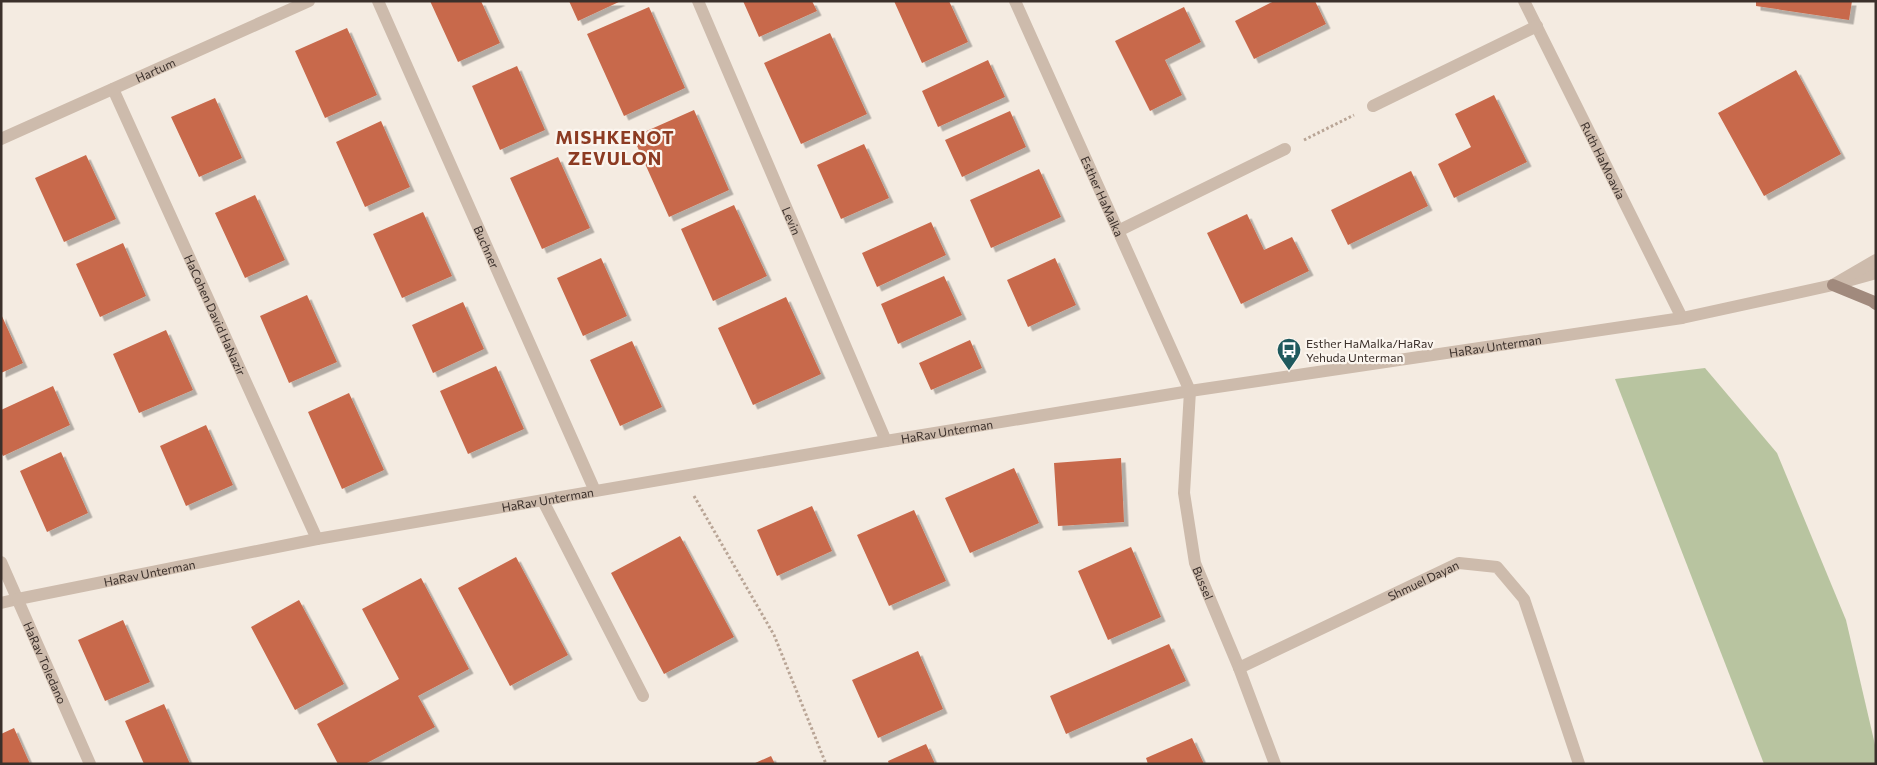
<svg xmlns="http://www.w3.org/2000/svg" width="1877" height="765" font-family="Commissioner,sans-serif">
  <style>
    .green { fill: #b8c4a0 }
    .building { fill: #c8694b; filter: url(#shadow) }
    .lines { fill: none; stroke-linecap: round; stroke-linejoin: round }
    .path { stroke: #b9a596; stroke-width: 3; stroke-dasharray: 2.5 2.5; stroke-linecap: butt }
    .pedestrian { stroke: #cdbbac; stroke-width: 12 }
    .minor { stroke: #cdbbac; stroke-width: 12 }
    .tertiary { stroke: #cdbbac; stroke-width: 12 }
    .secondary { stroke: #a18a7d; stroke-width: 12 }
    .labels { text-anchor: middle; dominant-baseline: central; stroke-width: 4.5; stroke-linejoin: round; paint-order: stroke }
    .street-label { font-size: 12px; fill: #3b302b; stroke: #fbf5ee }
    .poi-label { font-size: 12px; fill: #3b302b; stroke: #fbf5ee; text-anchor: start }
    .district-label { font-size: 18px; font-weight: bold; letter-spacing: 1px; fill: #8c3b22; stroke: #fbf5ee }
  </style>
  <defs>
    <filter id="shadow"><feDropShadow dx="4.5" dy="4.5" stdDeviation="0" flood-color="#0004"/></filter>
  </defs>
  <rect width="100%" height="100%" fill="#f4ebe1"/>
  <path class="green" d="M1705,368L1777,453L1846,620L1876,749V764H1764L1615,379Z"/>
  <path class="building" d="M430,1H481L500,43L458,62Z
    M569,1H621L578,21Z
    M743,1H812L817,11L759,37Z
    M894,1H949L968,42L922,63Z
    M1274,1H1315L1326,24L1254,59L1235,21Z
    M1756,1H1852L1849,20L1756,6Z
    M649,7L685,88L624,116L587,34Z
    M1184,7L1201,42L1165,60L1182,95L1150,111L1115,41Z
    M347,28L377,95L325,118L295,51Z
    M830,33L867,114L801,144L764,63Z
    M988,60L1005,97L938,127L922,91Z
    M517,66L545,130L500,150L472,86Z
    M1796,70L1841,154L1764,196L1718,113Z
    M1494,95L1527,162L1454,198L1438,164L1471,147L1455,114Z
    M215,98L242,158L199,177L171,117Z
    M694,110L729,190L669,217L633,137Z
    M1010,111L1026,147L962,177L945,140Z
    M381,121L410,187L365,207L336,142Z
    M864,144L889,198L841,219L817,165Z
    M86,155L116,219L64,242L35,178Z
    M558,157L590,228L542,249L510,178Z
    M1039,169L1061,217L991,248L970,200Z
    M1411,171L1428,206L1348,245L1331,210Z
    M255,195L285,260L245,278L215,213Z
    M734,205L767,276L713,301L681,229Z
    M423,212L452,276L402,298L373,234Z
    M1247,214L1264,250L1292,237L1309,271L1241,304L1207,233Z
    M931,222L946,255L877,287L862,253Z
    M123,243L146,296L100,317L76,264Z
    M601,258L627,316L583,336L557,278Z
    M1055,258L1076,305L1028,327L1007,280Z
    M944,276L962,315L898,344L881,304Z
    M307,295L337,362L289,383L260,316Z
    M786,297L821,374L753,405L718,328Z
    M463,302L484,349L433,373L412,325Z
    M1,314L23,363L1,373Z
    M166,330L193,390L139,413L113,354Z
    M970,340L982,368L931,390L919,363Z
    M632,341L662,407L620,426L590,360Z
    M496,366L524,429L468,454L440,391Z
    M53,386L70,425L3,456L1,452V410Z
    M349,393L384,470L342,489L308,412Z
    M206,425L233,485L186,506L160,446Z
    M61,452L88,513L47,532L20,471Z
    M1121,458L1124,522L1058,526L1054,463Z
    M1014,468L1039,523L970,553L945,498Z
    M812,506L832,551L777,576L757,530Z
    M914,510L946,581L889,606L857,535Z
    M680,536L734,637L664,674L611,573Z
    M1131,547L1161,617L1108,640L1078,571Z
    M516,557L568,655L510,686L458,588Z
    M421,578L469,669L418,696L435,727L365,764H338L317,724L399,679L362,609Z
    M299,600L344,684L295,710L251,627Z
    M123,620L150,682L105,701L78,640Z
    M1169,644L1186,681L1066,734L1050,696Z
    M918,651L943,709L878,738L852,680Z
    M164,704L190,764H144L125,721Z
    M14,728L30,764H1V734Z
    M1192,738L1204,764H1148L1146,758Z
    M926,744L935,764H889L888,761Z
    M771,756L775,764H753Z"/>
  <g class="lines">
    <path class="path" d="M1304,140L1354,115
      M694,496L774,635L826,764"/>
    <path class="pedestrian" d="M1,603L18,599"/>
    <g class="minor">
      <path id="s1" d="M378,1L595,491"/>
      <path id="s2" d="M698,1L886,441"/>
      <path id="s3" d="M1015,1L1190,391L1184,493L1195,563L1239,668L1275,764"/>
      <path id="s4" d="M1524,1L1682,318"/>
      <path id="s5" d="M113,89L317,539"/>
      <path d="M1373,106L1537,26"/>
      <path id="s6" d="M1,139L309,1"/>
      <path d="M1118,231L1285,149"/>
      <path d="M543,501L643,696"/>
      <path id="s7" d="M1,562L90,764"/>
      <path id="s8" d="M18,599L317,539L886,441L1190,391L1682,318L1833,285L1876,273"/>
      <path id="s9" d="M1239,668L1459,563L1497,567L1524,599L1579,764"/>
    </g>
    <path class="tertiary" d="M1833,285L1876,260"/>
    <path class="secondary" d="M1833,285L1872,301L1876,304"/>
  </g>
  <defs>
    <symbol id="bus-pin" viewBox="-11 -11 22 30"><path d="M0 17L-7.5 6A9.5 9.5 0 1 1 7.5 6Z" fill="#1f5a5e" stroke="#fbf5ee"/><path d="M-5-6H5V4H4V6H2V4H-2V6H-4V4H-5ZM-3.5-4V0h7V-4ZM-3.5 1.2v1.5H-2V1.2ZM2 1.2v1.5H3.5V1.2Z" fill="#fff"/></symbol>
  </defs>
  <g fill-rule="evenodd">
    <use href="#bus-pin" x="1275" y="336" width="28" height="38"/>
  </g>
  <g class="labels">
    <g class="street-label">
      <text stroke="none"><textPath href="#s6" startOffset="169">Hartum</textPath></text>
      <text stroke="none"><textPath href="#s4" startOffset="178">Ruth HaMoavia</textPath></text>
      <text stroke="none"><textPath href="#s3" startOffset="214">Esther HaMalka</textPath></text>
      <text stroke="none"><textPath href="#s2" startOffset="239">Levin</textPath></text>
      <text stroke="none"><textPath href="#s1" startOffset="269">Buchner</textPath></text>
      <text stroke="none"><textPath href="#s5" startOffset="248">HaCohen David HaNazir</textPath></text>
      <text stroke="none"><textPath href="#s8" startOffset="1499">HaRav Unterman</textPath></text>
      <text stroke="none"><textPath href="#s8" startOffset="944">HaRav Unterman</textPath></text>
      <text stroke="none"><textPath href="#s8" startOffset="539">HaRav Unterman</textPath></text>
      <text stroke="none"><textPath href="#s8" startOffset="134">HaRav Unterman</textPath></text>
      <text stroke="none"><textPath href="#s9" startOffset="204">Shmuel Dayan</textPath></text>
      <text stroke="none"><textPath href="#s3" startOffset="622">Bussel</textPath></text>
      <text stroke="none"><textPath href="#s7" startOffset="110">HaRav Toledano</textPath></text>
    </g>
    <g class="poi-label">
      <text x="1306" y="343">Esther HaMalka/HaRav<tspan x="1306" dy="14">Yehuda Unterman</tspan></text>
    </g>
    <g class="district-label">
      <text x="615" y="137">MISHKENOT<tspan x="615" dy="21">ZEVULON</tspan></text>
    </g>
  </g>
  <rect width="1877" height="765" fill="none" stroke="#3b302b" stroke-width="5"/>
</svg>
